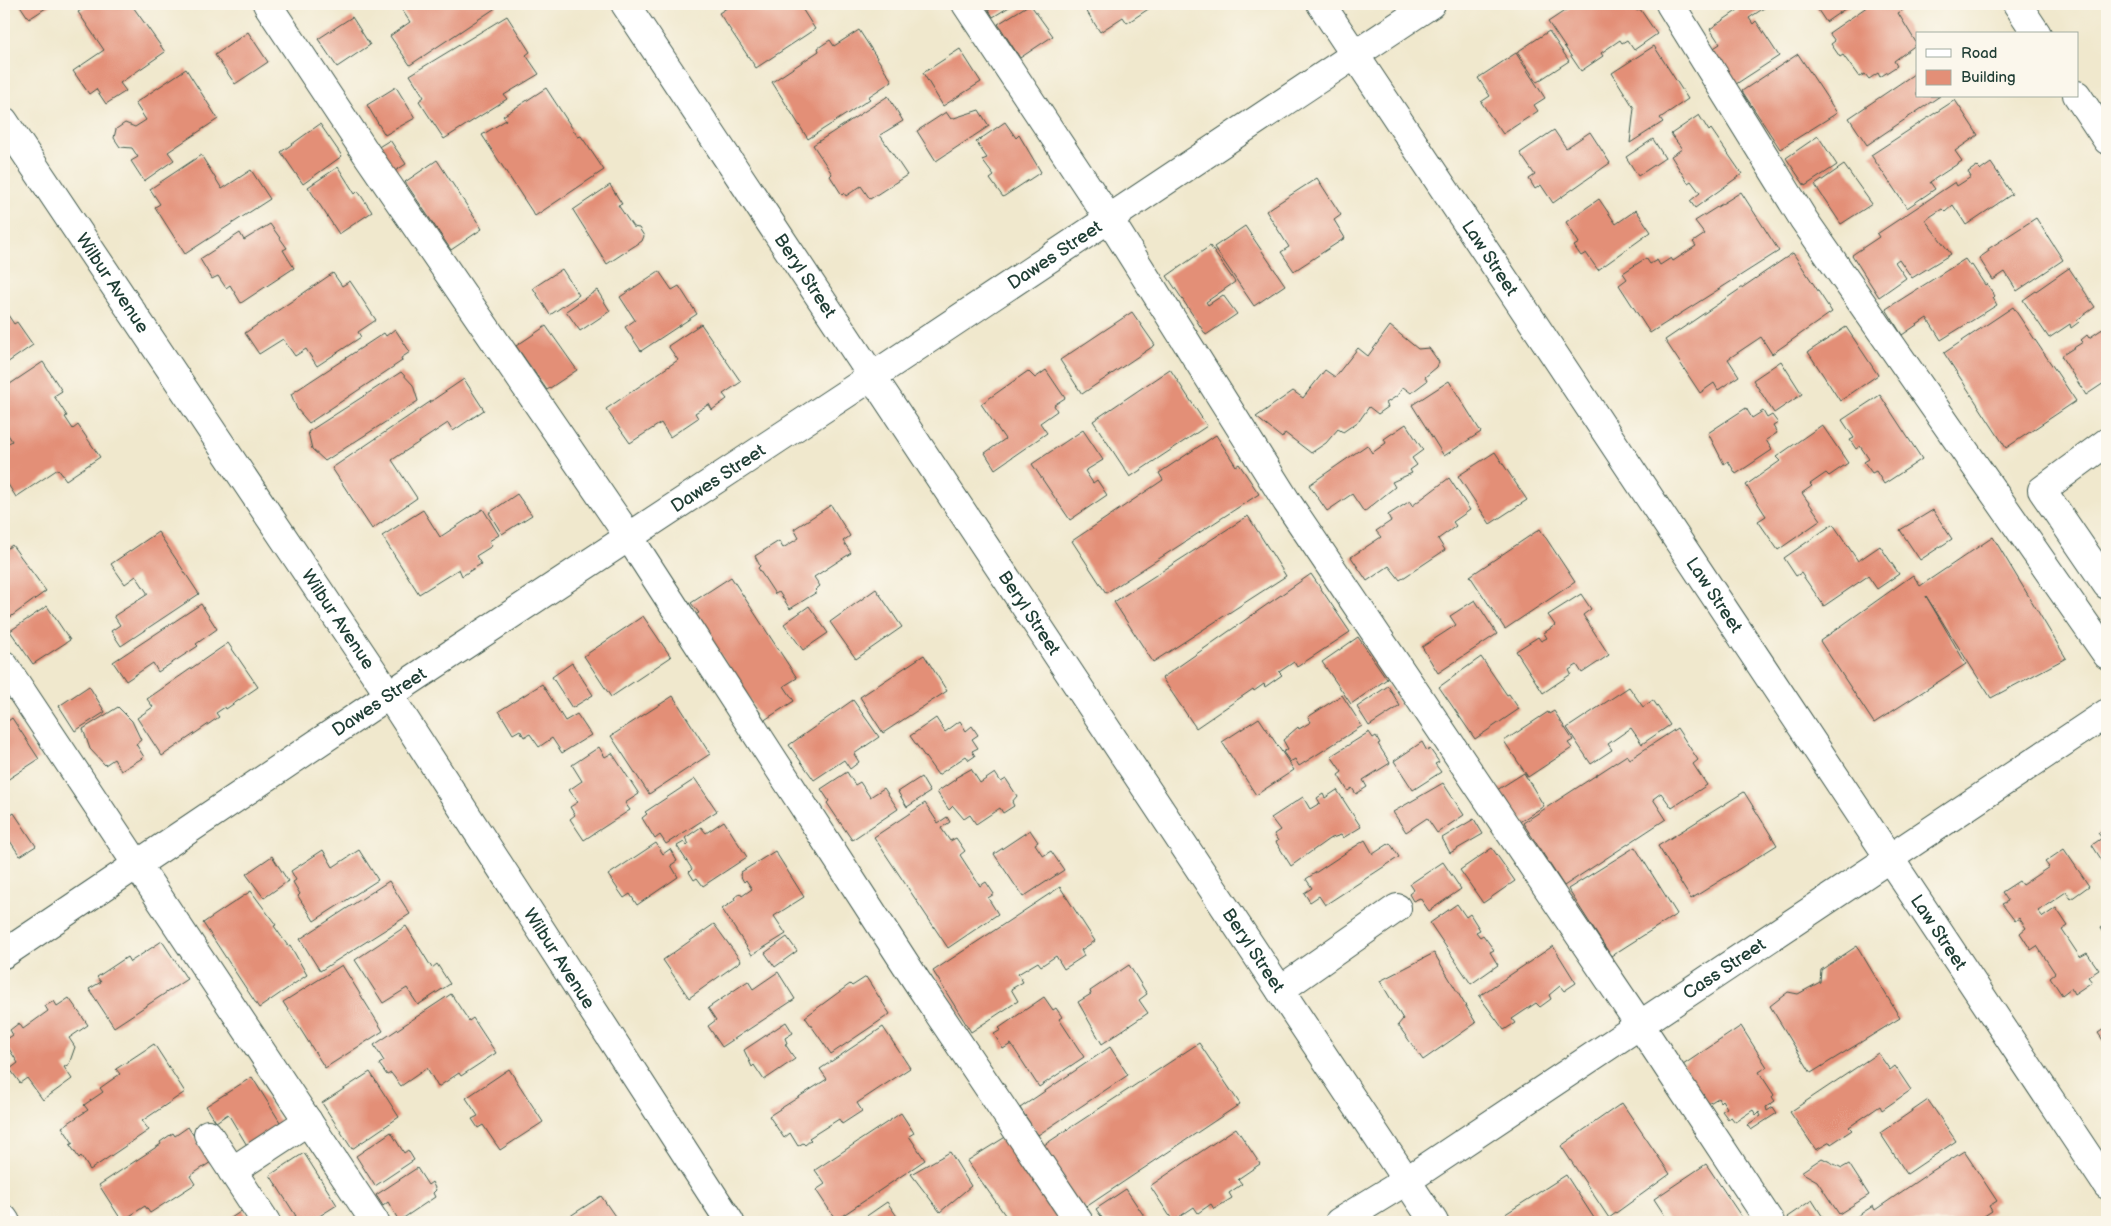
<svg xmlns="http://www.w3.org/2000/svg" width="2111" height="1226" font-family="'Balsamiq Sans',sans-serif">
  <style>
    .building { fill: #e38f77 }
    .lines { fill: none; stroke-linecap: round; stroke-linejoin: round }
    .minor-casing { stroke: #3e574b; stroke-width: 30 }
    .minor { stroke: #fff; stroke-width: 28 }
    .labels { text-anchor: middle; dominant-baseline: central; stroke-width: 5; stroke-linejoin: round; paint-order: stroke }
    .street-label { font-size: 18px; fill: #1f3d34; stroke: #fbf7ec }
  </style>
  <rect width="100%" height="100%" fill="#fbf7ec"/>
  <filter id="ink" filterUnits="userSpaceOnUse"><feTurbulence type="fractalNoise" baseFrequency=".02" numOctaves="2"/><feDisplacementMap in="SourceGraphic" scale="10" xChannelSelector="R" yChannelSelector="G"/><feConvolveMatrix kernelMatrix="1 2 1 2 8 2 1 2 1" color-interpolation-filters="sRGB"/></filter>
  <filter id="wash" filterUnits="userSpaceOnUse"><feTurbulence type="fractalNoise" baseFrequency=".0096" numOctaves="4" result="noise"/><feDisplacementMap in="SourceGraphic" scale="20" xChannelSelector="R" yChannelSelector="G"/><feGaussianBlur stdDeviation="1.12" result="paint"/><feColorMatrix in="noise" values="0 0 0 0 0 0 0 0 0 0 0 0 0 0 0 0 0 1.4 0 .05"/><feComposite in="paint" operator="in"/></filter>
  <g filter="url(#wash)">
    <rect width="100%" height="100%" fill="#f0e8cd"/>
    <g id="blocks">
      <path class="building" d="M19,4H52L29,19Z
        M90,4H131L165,52L120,83L126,91L106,104L96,89L89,94L73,71L104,50L78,12Z
        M398,4H494L497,7L410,65L390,36L410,22Z
        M733,4H799L815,29L756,68L719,13Z
        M985,4H1014L993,17Z
        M1030,4L1053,36L1020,58L998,24Z
        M1082,4H1152L1153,6L1127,23L1123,17L1100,32Z
        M1575,4H1632L1637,11L1640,9L1657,34L1634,50L1627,40L1622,43L1620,40L1601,53L1603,56L1581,71L1548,22Z
        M1734,4H1770L1749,18L1753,24L1756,21L1779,56L1733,86L1709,51L1720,44L1710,29L1738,10Z
        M1814,4H1852L1826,22Z
        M1871,4H1898L1903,10L1898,13L1917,44L1894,61L1897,66L1880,77L1878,73L1869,79L1865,74L1859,77L1843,55L1840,57L1831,44L1835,41L1829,33Z
        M507,16L530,52L526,55L539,74L504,95L507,99L444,139L419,101L424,97L410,75Z
        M352,17L370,45L337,67L318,39Z
        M859,30L892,81L868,97L870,99L808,139L772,82L819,51L818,48L830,40L834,46Z
        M1549,31L1569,61L1537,82L1517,52Z
        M248,32L268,62L235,84L215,55Z
        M1654,46L1688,99L1660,118L1663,122L1630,143L1634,108L1612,73Z
        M960,49L981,82L943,106L923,73Z
        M1516,53L1545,98L1534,105L1538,111L1503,134L1481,102L1490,96L1478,78Z
        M1798,54L1837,113L1780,149L1742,91Z
        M186,69L218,119L168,152L174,160L144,181L131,161L138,157L132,148L120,147L114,138L116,129L125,123L135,127L146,120L135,103Z
        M1917,72V96H1940L1867,145L1849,118Z
        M396,87L415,118L385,135L367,105Z
        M546,88L578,137L581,136L604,170L535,216L482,135L506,120L503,116Z
        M888,96L903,121L880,135L907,175L870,199L861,186L846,196L844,193L842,195L830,176L832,174L813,145Z
        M1955,100L1978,135L1955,151L1962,161L1930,182L1935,189L1907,208L1871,155Z
        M979,110L989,126L936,161L917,131L946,112L951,119Z
        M1699,115L1709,131L1711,129L1742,174L1695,208L1690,201L1700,193L1691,181L1688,183L1671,156L1682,149L1671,134Z
        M1005,122L1016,138L1019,135L1041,172L1003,197L990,179L994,176L982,160L987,158L976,142Z
        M320,124L342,156L303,184L281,152Z
        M1554,130L1566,148L1590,132L1610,163L1553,203L1541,185L1535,189L1529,179L1535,175L1520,153Z
        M1818,136L1837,165L1805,186L1786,158Z
        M1653,139L1665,158L1638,176L1626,157Z
        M390,140L406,164L392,173L377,148Z
        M201,155L222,189L251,170L270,199L185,254L155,207L160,204L150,189Z
        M437,160L482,229L451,250L405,182Z
        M1991,163L2012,194L1966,225L1953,205L1945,212L1942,209L1925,220L1951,254L1912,278L1899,259L1895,262L1906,278L1879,297L1852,255L1879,237L1877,234L1955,182L1957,186L1971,177L1968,172L1977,166L1981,170Z
        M1844,165L1872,204L1841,224L1815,185Z
        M338,167L355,194L358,191L372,212L339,234L308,187Z
        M1317,178L1341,215L1334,220L1345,238L1294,271L1281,252L1289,247L1266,211Z
        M610,185L622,204L618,205L633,227L639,228L644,236L642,241L607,264L573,210Z
        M1741,192L1779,251L1650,333L1619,285L1627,279L1623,273L1646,258L1650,264L1657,260L1660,265L1671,258L1673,261L1696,246L1693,242L1705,234L1695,221Z
        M1599,199L1616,224L1636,210L1651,232L1598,270L1586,253L1581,256L1574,246L1579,243L1566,222Z
        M2036,218L2063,260L2017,291L2005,272L1993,280L1979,258L1989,251L1988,249Z
        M270,224L287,248L283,250L294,268L241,303L230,285L226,288L218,276L212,279L200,259L240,233L244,240Z
        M1245,226L1285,285L1254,306L1214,247Z
        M1210,246L1235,282L1206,302L1208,305L1223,295L1237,314L1206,335L1167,276Z
        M1793,253L1832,312L1772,354L1761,337L1728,359L1739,376L1718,390L1714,383L1700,393L1665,340Z
        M1965,259L1970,266L1972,265L1985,285L1987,284L1995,296L1993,298L1997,305L1941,340L1927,318L1902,335L1886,309Z
        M2069,268L2095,307L2077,320L2079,322L2071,328L2070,324L2049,338L2023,300Z
        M562,269L579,295L550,315L533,288Z
        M659,271L672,290L679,286L697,314L641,351L625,327L635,320L620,297Z
        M333,273L342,286L350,281L376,320L358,332L361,337L317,366L306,349L295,356L283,339L259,354L245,333Z
        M597,290L610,311L580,331L566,311Z
        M2013,307L2076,401L2006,448L1944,353Z
        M4,309L14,324L17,322L33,345L4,365Z
        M1132,312L1155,345L1082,394L1060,360Z
        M701,324L741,382L723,394L727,399L712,410L709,404L695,413L698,418L670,437L661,423L630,443L606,409L678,360L668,346Z
        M546,326L577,370L547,390L516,346Z
        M1390,326L1418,349L1429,348L1439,362L1437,367L1425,377L1427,381L1411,393L1403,387L1397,396L1386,403L1388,407L1378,414L1369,407L1359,421L1343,432L1338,429L1326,443L1311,453L1285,433L1282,438L1256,417L1293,391L1303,398L1325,370L1335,377L1358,348L1368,356Z
        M2107,326V381L2086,395L2061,356L2083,342L2081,340L2087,335L2089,338Z
        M1846,327L1878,375L1840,401L1808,352Z
        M395,329L410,352L401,358L402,361L309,423L297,409L291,394L384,333L386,336Z
        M1781,361L1802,394L1774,413L1753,380Z
        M43,362L62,391L54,396L67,416L65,417L73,429L78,425L100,457L66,480L58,469L16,497L4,478V446L12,441L4,428V388Z
        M1170,369L1207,426L1130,477L1093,421Z
        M1046,370L1065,398L1054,405L1057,411L1040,423L1047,433L995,469L985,453L1005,439L981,404L1028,371L1035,378Z
        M401,372L413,385L418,401L325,461L312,449L308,432Z
        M464,379L484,410L453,431L448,423L392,460L417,498L372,529L332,468Z
        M1449,381L1481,432L1444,456L1412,405Z
        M1880,395L1922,459L1884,484L1876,471L1872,473L1864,462L1869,459L1860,446L1856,449L1850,440L1854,438L1842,420Z
        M1746,408L1752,418L1763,411L1767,418L1772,415L1778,423L1773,426L1777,433L1766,440L1772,450L1736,474L1728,461L1724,464L1708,433Z
        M1406,424L1423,450L1412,458L1417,465L1410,470L1412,473L1392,482L1395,487L1364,512L1352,494L1327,511L1309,485L1367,445L1372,453L1386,443L1384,439Z
        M1822,425L1848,463L1829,476L1826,473L1810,484L1812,486L1802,493L1821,520L1778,550L1758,521L1766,516L1746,485L1780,461L1776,457Z
        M1083,430L1103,460L1085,471L1093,483L1097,480L1107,495L1070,520L1032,464Z
        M1216,435L1236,466L1239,464L1259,494L1106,593L1072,541L1163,480L1159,473Z
        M1495,452L1527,500L1490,524L1458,476Z
        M1449,478L1470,510L1453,522L1456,526L1438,539L1445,550L1400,580L1389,566L1367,581L1351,557L1381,537L1376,531L1391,521L1388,515L1410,501L1412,506Z
        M517,494L532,515L502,534L489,513Z
        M831,505L850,536L843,541L851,553L814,577L820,586L815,590L817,592L790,609L779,592L775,594L758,568L760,566L755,556L779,541L783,548L799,538L794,529Z
        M483,509L499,535L489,541L492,546L476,556L481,564L462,576L459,569L419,594L382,536L423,510L440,537Z
        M1933,510L1952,539L1920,560L1900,530Z
        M1248,516L1286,576L1153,662L1114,602Z
        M1833,524L1858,561L1880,546L1899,574L1877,589L1868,576L1824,606L1801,573L1796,576L1784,558Z
        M1540,529L1575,582L1505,629L1470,576Z
        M158,532L199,594L121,646L111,631L120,625L114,616L148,594L136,576L125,584L111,564Z
        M1993,537L2066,658L1991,698L1926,596L1966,664L1874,723L1820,641L1913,575L1920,586Z
        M12,545L46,591L5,621L4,551Z
        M1311,574L1350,632L1297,667L1294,662L1279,672L1282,675L1265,687L1264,684L1254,691L1253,689L1196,728L1162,678Z
        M731,577L797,678L784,686L794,701L763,721L695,615L699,613L691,603Z
        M876,589L902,627L856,659L830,622Z
        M1581,594L1591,609L1583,615L1609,655L1582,673L1577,665L1569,670L1571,674L1543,693L1516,651L1538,637L1541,641L1547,638L1544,633L1555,625L1548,615Z
        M1475,600L1497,634L1438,673L1422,647L1456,625L1450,616Z
        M201,604L217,629L196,644L198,646L158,672L153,663L126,681L113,662Z
        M47,606L70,640L33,664L10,631Z
        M809,606L828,633L803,650L784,624Z
        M643,616L671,657L611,697L584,656Z
        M1358,637L1387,679L1351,704L1322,662Z
        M228,643L258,687L226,709L225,707L216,713L219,717L162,756L137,718L153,707L147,699Z
        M924,655L947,691L883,733L860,697Z
        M1481,657L1507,695L1509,694L1519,709L1475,739L1439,687Z
        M572,663L593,695L572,708L552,677Z
        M542,684L565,721L577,714L591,735L562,753L552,738L539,747L530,734L524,737L520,730L513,734L499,711Z
        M89,686L105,712L75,731L59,706Z
        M1388,686L1400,706L1369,726L1357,707Z
        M1629,687L1643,707L1653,700L1670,725L1642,744L1631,728L1608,744L1612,750L1591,764L1567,728Z
        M1342,695L1362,726L1299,766L1295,759L1290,762L1283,752L1288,749L1283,740L1298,727L1299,729L1311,722L1308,717Z
        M673,696L710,754L649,794L611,736Z
        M853,700L879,737L854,754L859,762L850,769L844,760L814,780L789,745Z
        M118,707L132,721L141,740L136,744L144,757L121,771L114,759L105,765L90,749L83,729Z
        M1554,711L1573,740L1568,743L1572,748L1528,777L1504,741L1548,712L1549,714Z
        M12,718L39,759L4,782V724Z
        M936,718L945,732L960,721L966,731L972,726L978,735L972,739L978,748L972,751L975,756L969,760L966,756L938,775L910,736Z
        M1259,718L1294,770L1256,795L1222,742Z
        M1677,728L1698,760L1693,764L1707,785L1672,808L1661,793L1653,799L1666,819L1564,886L1523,823L1627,755L1630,759Z
        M1369,732L1373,738L1376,736L1380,743L1378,744L1390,763L1363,780L1367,787L1356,794L1352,788L1348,791L1338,775L1342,772L1331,756Z
        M1422,742L1427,751L1430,749L1439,762L1435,764L1441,772L1413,790L1394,761Z
        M599,747L605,757L612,753L639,794L625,803L630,810L584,840L570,819L575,815L570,807L578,802L569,790L582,781L572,765Z
        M971,769L980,783L995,773L1001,782L1006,779L1017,796L1012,802L1014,806L1003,813L1000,808L976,824L970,815L964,819L953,806L949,810L937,792L956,779L955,778Z
        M847,772L855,785L860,782L870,797L884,788L898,809L852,840L827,803L829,801L821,789Z
        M1524,773L1544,806L1518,823L1497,790Z
        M921,777L930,792L907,807L898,792Z
        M695,779L717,811L666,844L660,835L655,839L642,818L647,814L645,812Z
        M1443,783L1464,815L1437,833L1427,818L1406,832L1393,812Z
        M1337,790L1361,827L1343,838L1341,835L1329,839L1291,866L1276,842L1278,841L1274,834L1280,830L1271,818L1303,797L1310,809L1320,803L1317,798L1323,794L1325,798Z
        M1744,792L1777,845L1691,899L1658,846Z
        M925,803L938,823L947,817L950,822L941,828L950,841L956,838L965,851L960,855L980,886L986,882L994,894L988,898L998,914L948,948L874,837Z
        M14,813L36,846L20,856L4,832V820Z
        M1474,819L1483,834L1450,853L1442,838Z
        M724,821L747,857L703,886L697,878L694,880L689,872L692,869L677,846L684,842L687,846L689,844L685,838L701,827L706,833Z
        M2107,827V860L2103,862L2092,845L2102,838L2098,833Z
        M1030,830L1038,842L1035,844L1043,856L1051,851L1064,870L1023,897L994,854Z
        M1365,840L1373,854L1390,843L1399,857L1325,905L1319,896L1310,902L1304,893L1312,888L1306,879Z
        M656,843L663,854L670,849L677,861L671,865L678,877L637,905L630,894L624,898L608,875Z
        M1635,847L1677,914L1611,956L1568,889Z
        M1492,848L1515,881L1483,903L1460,870Z
        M2064,849L2089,886L2071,899L2066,892L2038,911L2043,917L2056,908L2068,926L2062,930L2080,957L2087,953L2099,970L2088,977L2092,982L2074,994L2071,988L2062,995L2050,977L2055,973L2037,946L2031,950L2020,933L2026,928L2019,918L2015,921L2002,904L2008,901L2002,892L2019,881L2022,885L2049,867L2045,862Z
        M323,850L333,867L359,850L378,880L314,921L298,896L300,894L293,882L296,880L291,871Z
        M775,851L804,897L774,916L786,934L752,955L722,909L735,900L734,898L740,893L742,896L752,889L746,880L744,882L740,875L741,872Z
        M272,856L288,881L264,898L246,874Z
        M1443,862L1461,889L1429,911L1420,898L1413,901L1409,894L1414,890L1410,884Z
        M389,881L410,914L320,971L300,939Z
        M1060,887L1095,941L1081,950L1084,956L1064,969L1056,956L1041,966L1038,962L1018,974L1023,982L1011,989L1018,1001L971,1032L933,971Z
        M251,891L276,925L274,926L288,946L290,945L307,975L259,1008L203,923Z
        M1457,904L1466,917L1470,914L1480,930L1476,932L1480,937L1483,935L1494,950L1490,952L1498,965L1471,984L1430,923Z
        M714,924L741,961L689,998L663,960Z
        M2107,924V938L2101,928Z
        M406,926L432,968L437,964L450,984L418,1005L407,988L383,1003L355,960Z
        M787,937L797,951L775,967L765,953Z
        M162,941L187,979L114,1027L89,989L101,982L97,977L127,957L130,962Z
        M1553,946L1576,983L1564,991L1560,986L1549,995L1551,999L1540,1007L1536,1003L1512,1019L1515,1023L1504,1030L1479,996Z
        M1857,946L1900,1018L1811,1073L1770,1006L1788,992L1798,994L1820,982L1821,970Z
        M1434,953L1476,1023L1423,1060L1398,1025L1403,1019L1380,981Z
        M342,965L383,1031L325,1068L283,1002Z
        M1129,965L1147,994L1139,1000L1148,1013L1102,1044L1078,1002L1091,994L1090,991Z
        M778,972L795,999L722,1047L708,1026L716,1020L708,1008L748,981L753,989Z
        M866,977L890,1014L831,1054L805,1017L850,984L852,986Z
        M451,994L469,1021L473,1018L496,1053L461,1076L459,1073L438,1087L427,1068L401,1086L391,1073L387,1075L379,1064L384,1061L374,1045Z
        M1044,997L1053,1010L1056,1008L1062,1017L1059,1019L1084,1057L1039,1087L1011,1044L1003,1049L994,1034L1001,1030L999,1028Z
        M69,998L88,1025L69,1038L75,1047L69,1064L64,1067L72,1079L43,1100L27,1078L20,1083L10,1069L18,1063L4,1041L13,1035L10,1030L19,1023L23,1029L48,1011L45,1006L54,1001L57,1006Z
        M786,1022L793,1033L785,1038L787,1043L785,1044L795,1059L764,1080L754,1065L752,1067L744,1050Z
        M1741,1026L1767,1067L1759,1072L1774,1095L1772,1097L1775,1101L1766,1107L1767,1111L1773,1107L1777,1113L1751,1130L1747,1125L1761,1116L1759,1112L1756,1115L1753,1110L1735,1122L1731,1117L1728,1119L1722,1111L1727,1108L1722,1100L1720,1102L1718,1098L1708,1104L1683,1065Z
        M883,1027L910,1068L857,1103L862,1111L842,1124L839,1119L809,1138L811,1140L805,1145L803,1143L798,1146L790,1133L784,1138L769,1116L827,1079L820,1069Z
        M2107,1027V1046L2098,1033Z
        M1199,1043L1240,1104L1080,1211L1038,1149Z
        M154,1044L185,1092L142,1121L149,1130L90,1170L81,1156L79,1158L70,1145L73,1143L62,1127L88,1110L84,1105L103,1092L100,1088L120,1074L116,1069Z
        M1110,1047L1128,1075L1038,1135L1020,1108Z
        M1878,1053L1890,1070L1895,1066L1911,1090L1882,1110L1880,1106L1849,1127L1852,1130L1831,1144L1830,1142L1816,1150L1790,1112Z
        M509,1069L543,1122L500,1150L483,1125L478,1128L472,1119L478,1116L466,1098Z
        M370,1072L399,1117L352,1149L322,1103Z
        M252,1077L285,1130L251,1152L228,1114L216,1122L206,1106Z
        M1928,1100L1956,1141L1907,1174L1880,1133Z
        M1622,1103L1670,1174L1609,1218L1561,1146Z
        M901,1113L914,1133L909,1136L925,1160L836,1220L816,1190L825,1184L815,1170Z
        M188,1127L211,1162L190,1176L195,1184L150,1213L145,1206L122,1221L99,1185L161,1144L160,1142L173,1133L175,1136Z
        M1236,1128L1260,1164L1238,1179L1242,1184L1229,1193L1232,1198L1214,1209L1211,1204L1198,1213L1194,1207L1173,1221L1150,1186Z
        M391,1132L404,1153L408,1150L414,1160L375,1186L356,1156Z
        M1007,1136L1066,1222H1010L967,1161Z
        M1964,1151L1997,1201L1989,1206L1992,1211L1975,1222L1972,1218L1966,1222H1848L1873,1206L1875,1210L1932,1171Z
        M950,1152L971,1186L940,1212L911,1174Z
        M304,1153L337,1205L310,1222H285L296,1216L270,1175Z
        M1822,1158L1842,1168L1849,1164L1869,1195L1839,1214L1817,1181L1801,1172Z
        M1706,1164L1745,1222H1669L1654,1199Z
        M417,1168L428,1185L432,1182L436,1190L433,1193L435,1197L399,1221L388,1202L383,1206L376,1195Z
        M1566,1175L1594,1218L1587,1222H1493Z
        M1126,1189L1148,1222H1105L1096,1209Z
        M601,1196L619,1222H561Z
        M1812,1200L1826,1222H1790L1787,1217Z
        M887,1202L901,1222H858Z
        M243,1210L251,1222H225Z"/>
    </g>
  </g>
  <g filter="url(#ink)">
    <use href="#blocks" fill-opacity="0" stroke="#3e574b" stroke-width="1"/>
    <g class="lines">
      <defs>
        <g id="minor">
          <path d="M267,4L368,156L629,537L916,980L1079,1222"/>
          <path id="s1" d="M625,4L1434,1222"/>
          <path d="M966,4L1109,219L1287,502L1640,1025L1770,1222"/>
          <path id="s2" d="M1321,4L2107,1185"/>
          <path d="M1670,4L1804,220L2107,655"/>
          <path d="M2017,4L2037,34"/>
          <path d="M2077,95L2107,140"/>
          <path id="s3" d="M4,121L389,695L730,1222"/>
          <path d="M2107,442L2042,490L2107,585"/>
          <path d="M4,665L375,1222"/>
          <path id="s4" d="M4,954L389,695L873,376L1431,4"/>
          <path d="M1280,990L1397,908"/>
          <path d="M208,1134L266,1222"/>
          <path d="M232,1171L308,1121"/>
          <path d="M4,1219L6,1222"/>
          <path id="s5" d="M1339,1222L1406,1181L2107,713"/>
        </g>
      </defs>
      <use href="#minor" class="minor-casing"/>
      <use href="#minor" class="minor"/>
    </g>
  </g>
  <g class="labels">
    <g class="street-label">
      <text stroke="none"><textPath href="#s4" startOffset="1262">Dawes Street</textPath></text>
      <text stroke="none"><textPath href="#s2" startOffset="305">Law Street</textPath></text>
      <text stroke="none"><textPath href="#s1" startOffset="326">Beryl Street</textPath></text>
      <text stroke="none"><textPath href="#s3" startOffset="195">Wilbur Avenue</textPath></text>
      <text stroke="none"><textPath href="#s4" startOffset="858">Dawes Street</textPath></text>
      <text stroke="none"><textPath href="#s2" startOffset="710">Law Street</textPath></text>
      <text stroke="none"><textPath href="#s1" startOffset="731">Beryl Street</textPath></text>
      <text stroke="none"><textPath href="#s3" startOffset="600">Wilbur Avenue</textPath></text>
      <text stroke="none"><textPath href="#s4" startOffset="452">Dawes Street</textPath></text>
      <text stroke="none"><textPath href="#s2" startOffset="1115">Law Street</textPath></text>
      <text stroke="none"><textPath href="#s1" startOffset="1136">Beryl Street</textPath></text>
      <text stroke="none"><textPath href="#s3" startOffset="1005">Wilbur Avenue</textPath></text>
      <text stroke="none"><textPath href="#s5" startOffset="461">Cass Street</textPath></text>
    </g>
  </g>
  <rect width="2111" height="1226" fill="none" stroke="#fbf7ec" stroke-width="20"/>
  <rect x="1916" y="32" width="162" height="65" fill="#fbf7ec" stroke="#a3ada2"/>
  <rect x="1926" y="49" width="25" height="8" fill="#ffffff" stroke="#a3ada2"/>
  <text x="1961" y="58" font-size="15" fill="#1f3d34">Road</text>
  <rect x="1926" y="70" width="25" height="15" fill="#e38f77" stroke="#a3ada2"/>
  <text x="1961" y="82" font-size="15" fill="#1f3d34">Building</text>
</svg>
